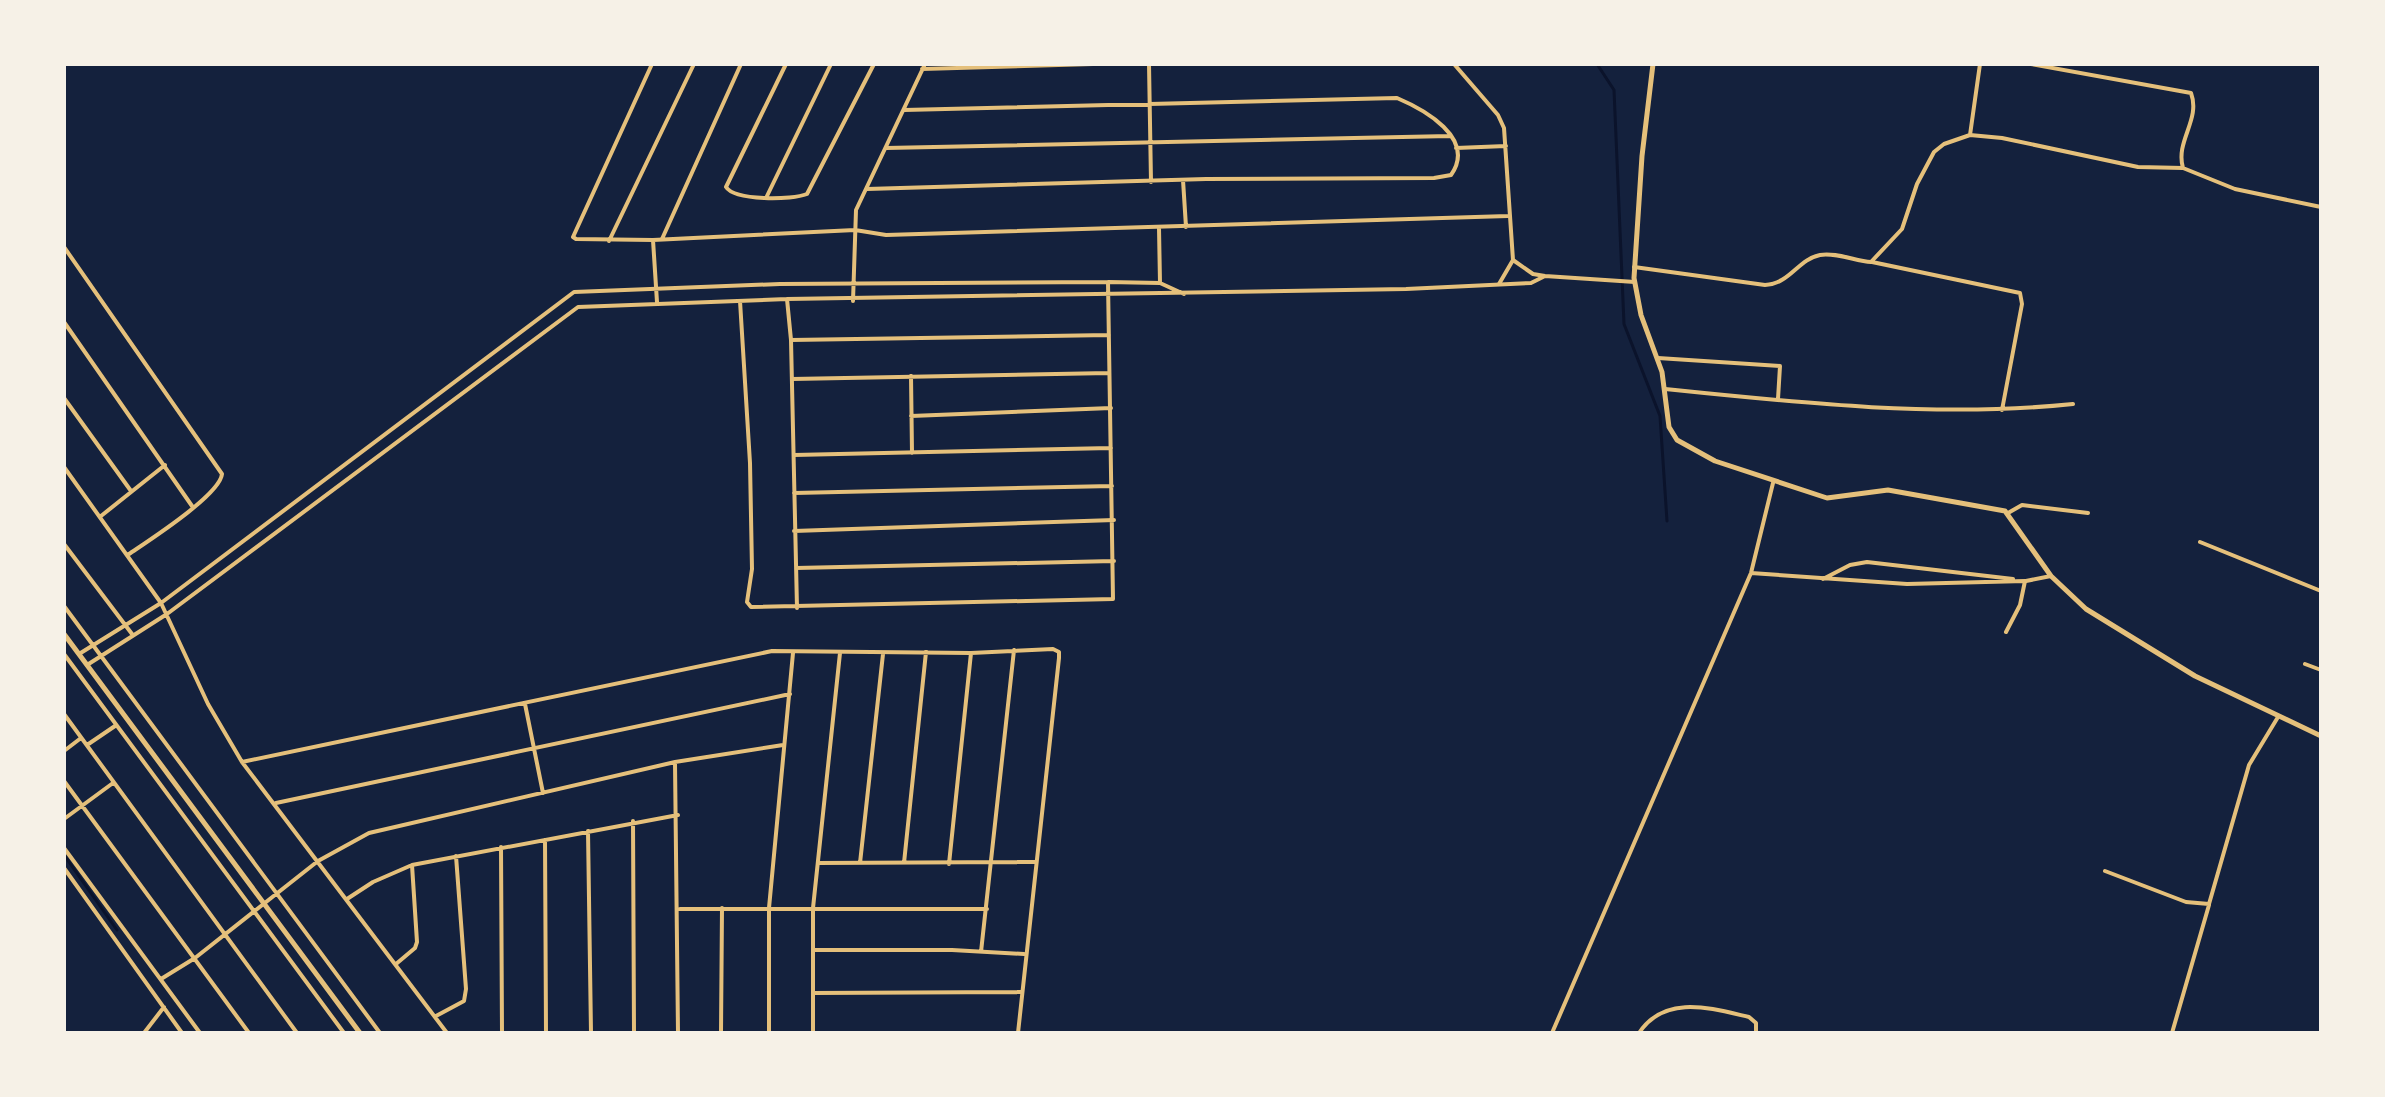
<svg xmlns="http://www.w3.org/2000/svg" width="2385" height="1097" font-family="'Noto Sans',sans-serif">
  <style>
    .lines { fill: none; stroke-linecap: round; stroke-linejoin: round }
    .stream { stroke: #0b132b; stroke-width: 3 }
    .minor { stroke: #e5c07b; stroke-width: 4 }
    .tertiary { stroke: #e5c07b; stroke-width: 5 }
  </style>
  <rect width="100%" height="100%" fill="#14213d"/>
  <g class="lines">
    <path class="stream" d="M1597,64L1614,90L1624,324L1660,416L1667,521
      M64,855L117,930"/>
    <path class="minor" d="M652,64L573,237L576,239L653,240L855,230L886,235L1508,216
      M786,64L726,187C735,201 792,200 807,194L874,64
      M1149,64L1151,182
      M1454,64L1498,115L1504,128L1513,260L1533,274L1545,276L1635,282
      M2031,64L2191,93C2201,120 2175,141 2183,168
      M922,69L1093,64
      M1970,135L1980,64
      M886,148L1450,136
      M1456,148L1506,146
      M1183,180L1186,227
      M867,189L1206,179L1434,178L1451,175C1477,138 1423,109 1397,98L904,110
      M767,196L831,64
      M1159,228L1160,283
      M662,239L741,64
      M653,240L657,302
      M609,241L694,64
      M64,247L222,474C220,495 148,541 129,554
      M1872,262L2020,293L2022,304L2002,410
      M1634,267L1765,285C1790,284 1798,259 1820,255C1835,252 1856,261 1871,262L1902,229L1917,184L1934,152L1944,144L1970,135L2002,138L2138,167L2183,168L2235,189L2321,207
      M1499,284L1513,260
      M787,299L791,340L797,608
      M740,301L750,463L752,569L747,602L751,607L1113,599L1108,282
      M853,301L856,210L925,64
      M64,322L192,506
      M791,340L1109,335
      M1658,358L1780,366L1778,399
      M911,376L912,453
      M792,379L1109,373
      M1665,389C1799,403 1939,418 2073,404
      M64,398L131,491
      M911,416L1111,408
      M794,455L1111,448
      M64,467L161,603L208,704L242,762L447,1033
      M794,493L1112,486
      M2008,513L2022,505L2088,513
      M101,516L165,465
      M794,531L1114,520
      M2200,542L2321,591
      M64,544L132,634
      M796,568L1114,561
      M1751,573L1907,584L2025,581L2020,605L2006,632
      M1823,579L1850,565L1867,562L2013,579
      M2026,581L2051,576
      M64,606L380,1033
      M64,654L344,1033
      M79,654L161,603L574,292L780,284L1108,282L1160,283L1184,294
      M2305,664L2321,670
      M87,665L167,614L578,307L787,299L1406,289L1531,283L1545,276
      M525,704L543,793
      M64,714L297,1033
      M87,745L115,726
      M64,751L81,738
      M242,762L772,651L971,653L1053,649L1059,652V658L1018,1033
      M675,763L678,1033
      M64,781L249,1033
      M276,803L790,694
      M64,819L113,783
      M633,821L634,1033
      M588,831L591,1033
      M545,840L546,1033
      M501,847L502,1033
      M64,848L200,1033
      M818,863L1035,862
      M860,863L883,654
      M904,863L926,652
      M949,864L971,653
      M64,868L182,1033
      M2105,871L2186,902L2209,904L2249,765L2278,717
      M347,899L373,882L412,865L678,815
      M680,909H987
      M813,950H952L1024,954
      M981,952L1014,650
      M396,964L415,948L417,942L412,865
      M161,979L195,958L318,861L369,833L675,762L783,745
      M813,993L1021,992
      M436,1016L464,1001L466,989L456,856
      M144,1033L164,1007
      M721,1033L722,908
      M769,1033V908L793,653
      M813,1033V908L840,653
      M1552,1033L1751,573L1773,483
      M1639,1033C1665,994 1710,1008 1749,1017L1756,1023V1033
      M2172,1033L2209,905"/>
    <path class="tertiary" d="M1653,64L1642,156L1634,278L1641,315L1662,372L1669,427L1677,440L1715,461L1827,498L1888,490L2005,511L2051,576L2086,609L2195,676L2321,736
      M64,634L360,1033"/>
  </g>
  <rect width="2385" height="1097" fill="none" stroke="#f6f1e7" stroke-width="132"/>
</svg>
